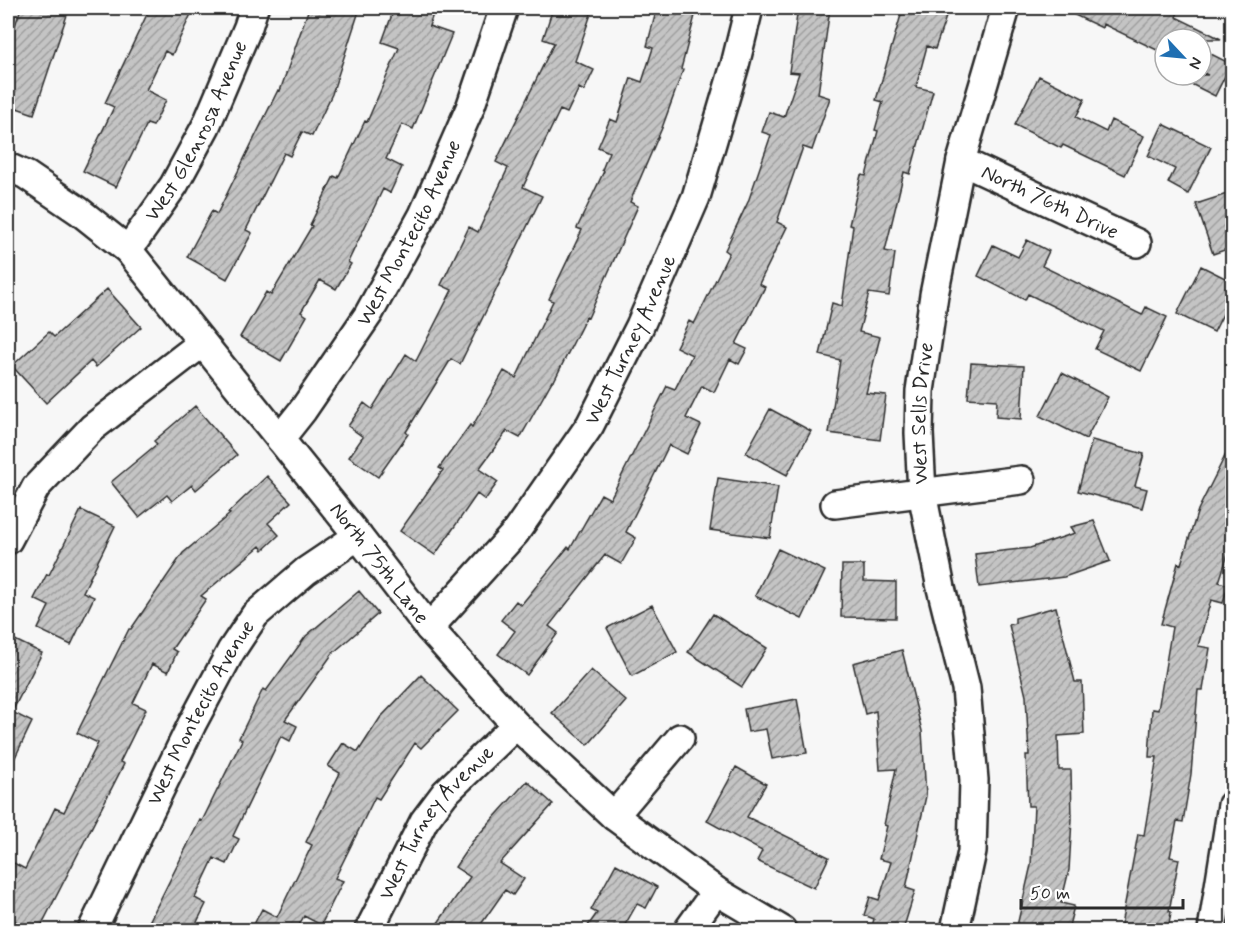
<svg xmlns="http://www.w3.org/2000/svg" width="1240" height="938" font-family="Mynerve,sans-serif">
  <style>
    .building { fill: url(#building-hatch); stroke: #2b2b2b; stroke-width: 1.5 }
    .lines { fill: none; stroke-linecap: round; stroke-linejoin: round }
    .minor-casing { stroke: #2b2b2b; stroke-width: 32 }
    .minor { stroke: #fff; stroke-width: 27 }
    .labels { text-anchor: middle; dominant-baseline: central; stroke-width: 6; stroke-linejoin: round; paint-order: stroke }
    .street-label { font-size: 21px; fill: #2b2b2b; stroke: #fff }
  </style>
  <defs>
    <pattern id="building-hatch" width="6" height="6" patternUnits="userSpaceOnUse" patternTransform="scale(1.5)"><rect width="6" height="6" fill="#c4c4c4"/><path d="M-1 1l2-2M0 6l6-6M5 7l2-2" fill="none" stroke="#9f9f9f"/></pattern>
  </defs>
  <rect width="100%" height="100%" fill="#f7f7f7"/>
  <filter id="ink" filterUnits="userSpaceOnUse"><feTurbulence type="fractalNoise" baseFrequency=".0167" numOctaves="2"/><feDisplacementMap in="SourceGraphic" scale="12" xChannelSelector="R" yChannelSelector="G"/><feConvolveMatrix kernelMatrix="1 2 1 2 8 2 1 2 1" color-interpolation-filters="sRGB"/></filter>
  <g filter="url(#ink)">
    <path class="building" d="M21,8H46L67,15L34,114L8,105V46Z
      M150,8H183L192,12L172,55L165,51L146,90L166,100L153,126L147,124L116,187L83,171L114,107L105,103Z
      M309,8H360L332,94L312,136L302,132L290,156L284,153L246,230L252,233L227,279L187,257L212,211L217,214L278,90L280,91Z
      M402,8H435L429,26L452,34L413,129L402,124L386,159L402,167L390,193L383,189L348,262L351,264L336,289L320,280L301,312L307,316L281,361L240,337L266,292L271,295L312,226L310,225L334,176L338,178L365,121L367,122L399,48L382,42L393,12L400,14Z
      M553,8H593L575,61L594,70L584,91L579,88L567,113L560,110L523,187L542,196L460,364L451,359L406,432L408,434L378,477L349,457L363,437L348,426L364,403L372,409L406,354L416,361L452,290L441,285L469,227L478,232L508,168L496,162L554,43L543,39Z
      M657,8H697L681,69L683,70L662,128L630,202L638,206L588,318L586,317L554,381H552L520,438L507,431L479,469L498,482L485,500L477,494L435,555L400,531L443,470L439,468L470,425L472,427L504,371L516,378L553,301L549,299L582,230L577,228L604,171L602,170L609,152L598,147L610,119L617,122L631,78L642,82L653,48L647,46Z
      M798,8H830L818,94L830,98L812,150L803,147L777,222L787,227L759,284L765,287L736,344L747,349L739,364L730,359L714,392L702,386L686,418L701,425L687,454L669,445L626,532L636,538L621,564L605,555L549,626L558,633L527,675L498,654L515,631L501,620L516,601L521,605L568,547L570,549L601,494L610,499L667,386L675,389L692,355L676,347L689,321L694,324L729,253L725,250L748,202L771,135L762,132L769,112L784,117L799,73L789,72Z
      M903,8H949L935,49L927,46L916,87L933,91L910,174L904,172L885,251L895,253L889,296L869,293L859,332L880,337L866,393L886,395L880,440L829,433L840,360L820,355L832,303L842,306L853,226L849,225L861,175L866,176L878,131L875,130L883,102L876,100Z
      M1060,8H1180L1176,17L1221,39H1165L1159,51L1103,24L1102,28Z
      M1201,49L1231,64L1215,96L1173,75H1208L1201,72Z
      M1039,76L1085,99L1076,117L1106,132L1111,120L1144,136L1125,175L1063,145L1061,148L1015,125Z
      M1163,124L1211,147L1188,194L1168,183L1175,169L1148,156Z
      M1233,192V247L1213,254L1196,204Z
      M1027,240L1049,251L1042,266L1142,315L1146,307L1167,317L1141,371L1095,349L1104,331L1028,294L1025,300L978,276L993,245L1018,257Z
      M1201,266L1233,282V294L1214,332L1177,314Z
      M107,289L141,327L96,367L91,361L46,403L12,366L49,332L54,337Z
      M971,363L1024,366L1021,419L996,417L997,400L968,398Z
      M1062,373L1108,397L1086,439L1040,416Z
      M195,406L237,455L196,490L192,485L172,501L167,495L139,517L111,482L157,444L154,441Z
      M770,409L811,431L787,475L746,453Z
      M1092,440L1144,454L1135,486L1147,489L1142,508L1078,491Z
      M1233,440V539L1219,582L1228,585L1223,603L1211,600L1198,646L1210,648L1203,690H1198L1191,774L1183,822L1177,821L1170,857L1179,859L1169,911L1171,912L1168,930H1120L1138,834L1144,835L1157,757H1149L1152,709L1158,710L1172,627L1161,624L1178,563L1181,564L1198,510Z
      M267,476L291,502L268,523L279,535L263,550L260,546L201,596L206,599L172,649L177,652L168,672L152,664L133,703L146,709L120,762L124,764L39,930H33L8,918V860L25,869L55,808L64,812L98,743L77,733L129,629H131L183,553L230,514L228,513Z
      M718,478L778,487L770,538L710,530Z
      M81,510L115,526L83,592L94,597L71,645L38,629L49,606L34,599L47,574L49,575Z
      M1094,521L1110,561L1064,577L979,587L975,554L1030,548L1075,533L1071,527Z
      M778,549L825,571L802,619L755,596Z
      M842,565H864V581L896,582V618L841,617Z
      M359,591L378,614L333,653L285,720L297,726L290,741L281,736L233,836L239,839L227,864L214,858L195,898L206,904L193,930H145L200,820L202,821L242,740L239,738L263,689L266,691L306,636Z
      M652,605L677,652L632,676L607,628Z
      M1056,607L1075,682H1082L1084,734L1058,736L1059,770H1071L1072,819L1069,870L1061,903L1074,906L1068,930H1038L1017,926L1031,865L1034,806H1028L1026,755H1029L1026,696L1009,625L1015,623V618Z
      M713,614L767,648L742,687L688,652Z
      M13,639L42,653L12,712L32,722L8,772V651Z
      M902,650L922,731L926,796L906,888L915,891L903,930H871L874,919L864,915L870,897L879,900L891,862L879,859L887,826L884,825L896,769L880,770L876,711L865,714L853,663Z
      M591,670L626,701L588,745L552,713Z
      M421,675L458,711L421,748L415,743L379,799L375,797L335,878L343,881L321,925L304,916L298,927L305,930H251L262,909L277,917L312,845L306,842L340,773L328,766L343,743L358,752L380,718Z
      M797,699L807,753L772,759L766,729L748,732L744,709Z
      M736,767L766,784L747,817L829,857L814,888L757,861L762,851L707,821Z
      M527,781L553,804L500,863L524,879L513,895L505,890L477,930H433L470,877L455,867L472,842Z
      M616,864L657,887L646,908L637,904L622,930H585L597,913L591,910Z"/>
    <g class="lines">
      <defs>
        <g id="minor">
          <path id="s1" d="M961,161L1137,243"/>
          <path id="s2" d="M8,167L26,175L79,211L128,250L358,536L429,628L516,725L614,816L716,891L782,930"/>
          <path id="s3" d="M128,250L174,185L206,126L248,27L254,8"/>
          <path id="s4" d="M280,439L303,410L368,315L423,215L470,108L504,8"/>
          <path d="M835,504L1021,480"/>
          <path d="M8,540L36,487L92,428L202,343"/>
          <path id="s5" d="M429,628L515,533L590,425L640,326L696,197L735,65L749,8"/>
          <path d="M614,816L680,738"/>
          <path id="s6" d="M92,930L192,724L231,651L255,615L306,571L358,536"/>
          <path id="s7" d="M369,930L424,821L445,793L516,725"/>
          <path d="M688,930L716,891"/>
          <path id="s8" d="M955,930L972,852L974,780L966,688L941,588L922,493L919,433L920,391L934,295L961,161L1006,8"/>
          <path d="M1212,930L1232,805"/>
        </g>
      </defs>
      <use href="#minor" class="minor-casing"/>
      <use href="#minor" class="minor"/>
    </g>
  </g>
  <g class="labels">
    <g class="street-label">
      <text stroke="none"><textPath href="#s3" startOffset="138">West Glenrosa Avenue</textPath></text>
      <text stroke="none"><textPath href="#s1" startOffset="98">North 76th Drive</textPath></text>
      <text stroke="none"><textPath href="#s4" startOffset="244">West Montecito Avenue</textPath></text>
      <text stroke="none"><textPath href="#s5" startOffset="354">West Turney Avenue</textPath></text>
      <text stroke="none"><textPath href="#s8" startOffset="524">West Sells Drive</textPath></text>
      <text stroke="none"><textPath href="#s2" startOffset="548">North 75th Lane</textPath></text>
      <text stroke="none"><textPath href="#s6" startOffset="243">West Montecito Avenue</textPath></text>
      <text stroke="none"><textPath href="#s7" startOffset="128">West Turney Avenue</textPath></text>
    </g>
  </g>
  <rect width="1240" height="938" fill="none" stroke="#fff" stroke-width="30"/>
  <rect x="15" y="15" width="1210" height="908" fill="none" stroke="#2b2b2b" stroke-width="2" filter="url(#ink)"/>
  <g transform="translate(1183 57) rotate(116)"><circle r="28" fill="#ffffff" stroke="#aaaaaa" stroke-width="1.5"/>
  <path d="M0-4.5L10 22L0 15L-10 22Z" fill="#1f6fb2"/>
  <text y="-9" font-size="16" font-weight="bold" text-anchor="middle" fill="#2b2b2b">N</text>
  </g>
  <path d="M1021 899v9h162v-9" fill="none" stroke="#2b2b2b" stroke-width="3"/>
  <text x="1030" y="899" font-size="18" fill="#2b2b2b" stroke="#ffffff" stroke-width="4.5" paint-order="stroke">50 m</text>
</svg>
